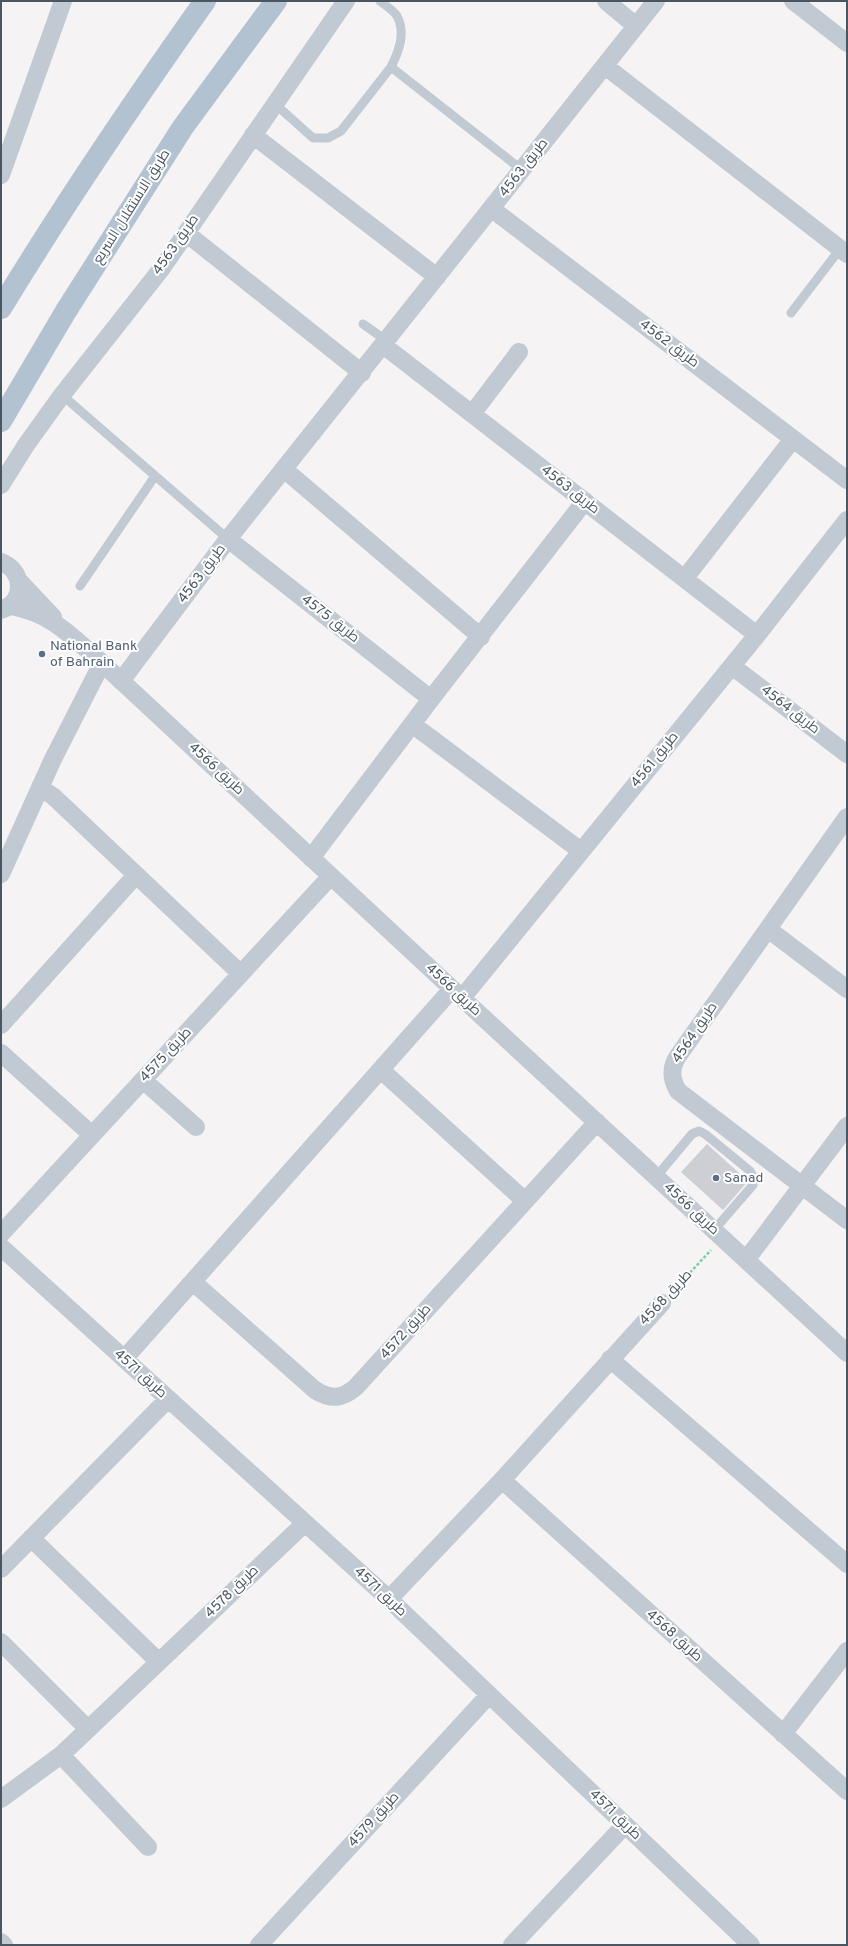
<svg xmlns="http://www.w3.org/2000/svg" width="848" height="1946" font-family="Overpass,Cairo,sans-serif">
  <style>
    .building { fill: #cdcfd5 }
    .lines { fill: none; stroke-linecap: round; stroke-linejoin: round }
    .path { stroke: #7ad0a6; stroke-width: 2.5; stroke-dasharray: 3 2; stroke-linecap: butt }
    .service { stroke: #c1cad2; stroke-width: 9 }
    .minor { stroke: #c1cad2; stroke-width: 18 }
    .primary { stroke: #b3c2d1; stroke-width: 22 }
    .service-dot { fill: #5c6f8a; stroke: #fff; stroke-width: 1.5 }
    .labels { text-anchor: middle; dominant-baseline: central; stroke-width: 4; stroke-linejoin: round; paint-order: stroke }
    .street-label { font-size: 14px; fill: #4a5661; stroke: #fff }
    .service-label { font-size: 14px; fill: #4e5e75; stroke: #fff; text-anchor: start }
  </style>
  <rect width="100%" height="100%" fill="#f5f3f3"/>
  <path class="building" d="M707,1144L748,1181L723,1210L681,1172Z"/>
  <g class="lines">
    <path class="path" d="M673,1291L711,1250"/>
    <path class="service" d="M391,67L522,170
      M274,103L313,138H328L341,131L391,67C399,51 406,33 397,16C393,10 385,5 380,1
      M791,313L840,249
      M363,324L387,341
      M62,395L228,539
      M80,586L155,476
      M656,1177L692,1134L699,1131L705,1134L750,1171L754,1178L753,1185L714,1230"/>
    <path class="minor" d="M606,1L636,26
      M793,1L847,43
      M605,66L847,254
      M253,135L437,277
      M1,175L63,1
      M492,209L847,480
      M186,233L362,373
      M383,345L757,635
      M472,414L519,352
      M285,470L481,637
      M1,485L26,445L62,395L162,268L346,1
      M228,539L431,699
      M1,562C25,571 25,602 1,610
      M685,578L793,439
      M19,581L53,617
      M11,606C53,614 71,636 102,663L462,998L847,1353
      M732,666L847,754
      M121,681L228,539L656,1
      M412,724L581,851
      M40,787L54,797L241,974
      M847,817L678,1056C670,1068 671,1079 678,1091L847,1220
      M311,858L431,699L585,501
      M1,874L53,759L102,663
      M768,929L847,989
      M462,998L757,635L847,520
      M1,1025L136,875
      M1,1053L92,1135
      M381,1070L525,1201
      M143,1080L196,1127
      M1,1234L331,876
      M1,1247L389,1599L751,1945
      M746,1260L847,1126
      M193,1282L315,1390C331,1400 342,1399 356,1387L597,1122
      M124,1359L452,989
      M610,1359L847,1564
      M502,1480L847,1791
      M31,1538L159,1662
      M1,1569L168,1399
      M389,1599L502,1480L662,1303
      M1,1642L88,1729
      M783,1734L847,1651
      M61,1755L148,1847
      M1,1799L61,1755L305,1523
      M1,1942L4,1945
      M259,1945L489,1695
      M512,1945L625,1825"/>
    <path class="primary" d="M1,308C65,203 134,101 205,1
      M1,421L66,311L183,127L276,1"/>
  </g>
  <g class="service-dot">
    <circle cx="42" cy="654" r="4"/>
    <circle cx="716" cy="1178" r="4"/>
  </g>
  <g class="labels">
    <g class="street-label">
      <text transform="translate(524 168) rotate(-52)">طريق 4563</text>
      <text transform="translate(132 207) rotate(-58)">طريق الاستقلال السريع</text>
      <text transform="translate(176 245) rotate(-55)">طريق 4563</text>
      <text transform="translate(669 344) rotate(37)">طريق 4562</text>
      <text transform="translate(570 490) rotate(38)">طريق 4563</text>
      <text transform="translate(202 574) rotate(-53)">طريق 4563</text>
      <text transform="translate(330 619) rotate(38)">طريق 4575</text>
      <text transform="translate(790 710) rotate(38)">طريق 4564</text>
      <text transform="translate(655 760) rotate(-51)">طريق 4561</text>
      <text transform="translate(216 769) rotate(43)">طريق 4566</text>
      <text transform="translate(453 990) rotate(43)">طريق 4566</text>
      <text transform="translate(695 1033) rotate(-56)">طريق 4564</text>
      <text transform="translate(166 1055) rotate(-47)">طريق 4575</text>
      <text transform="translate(691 1209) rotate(43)">طريق 4566</text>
      <text transform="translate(666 1298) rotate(-47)">طريق 4568</text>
      <text transform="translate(406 1332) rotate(-48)">طريق 4572</text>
      <text transform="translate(140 1374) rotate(42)">طريق 4571</text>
      <text transform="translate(232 1592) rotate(-44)">طريق 4578</text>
      <text transform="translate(380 1592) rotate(43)">طريق 4571</text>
      <text transform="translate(674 1636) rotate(42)">طريق 4568</text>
      <text transform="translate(615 1815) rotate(44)">طريق 4571</text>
      <text transform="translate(374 1820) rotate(-48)">طريق 4579</text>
    </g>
    <g class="service-label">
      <text x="50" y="646">National Bank<tspan x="50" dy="16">of Bahrain</tspan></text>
      <text x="724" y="1178">Sanad</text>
    </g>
  </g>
  <rect width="848" height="1946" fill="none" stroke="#4a5661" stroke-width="4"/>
</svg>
